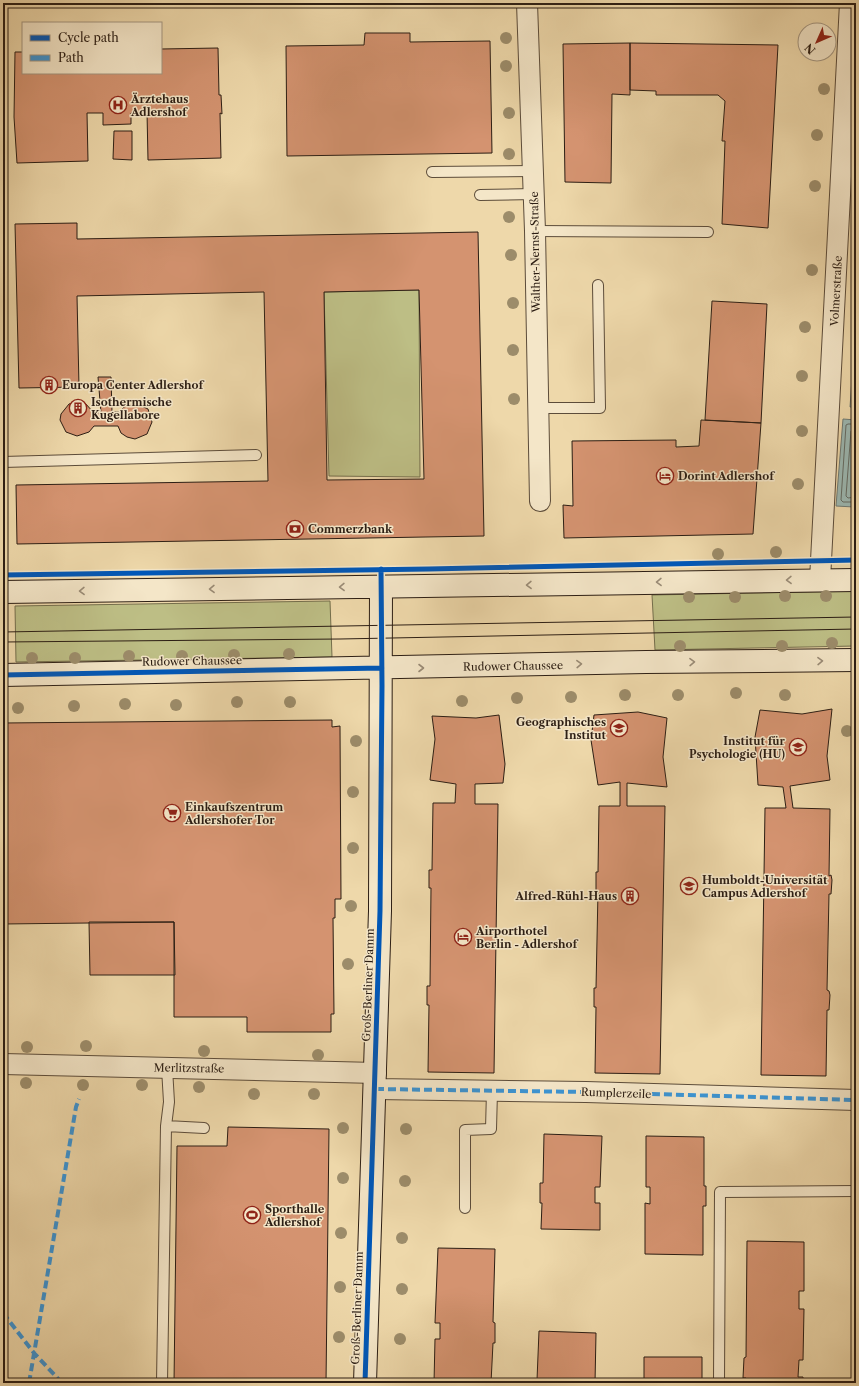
<svg xmlns="http://www.w3.org/2000/svg" width="859" height="1386" font-family="'Libre Caslon Text',serif">
  <style>
    .green { fill: #bdbe85; stroke: #746e4c }
    .water { fill: #9cb8b2; stroke: #6f7a73 }
    .lines { fill: none; stroke-linecap: round; stroke-linejoin: round }
    .shore { stroke: #646b63; stroke-width: 1 }
    .building { fill: #d49370; stroke: #2c1e14; fill-rule: evenodd }
    .lane-casing { stroke: #5c4c3a; stroke-width: 12 }
    .street-casing { stroke: #5c4c3a; stroke-width: 22 }
    .secondary-casing { stroke: #2c1e14; stroke-width: 24 }
    .lane { stroke: #f4e6c8; stroke-width: 10 }
    .street { stroke: #f4e6c8; stroke-width: 20 }
    .secondary { stroke: #f4e6c8; stroke-width: 22 }
    .tram { stroke: #2c1e14; stroke-width: 1 }
    .quiet { stroke: #3c94d3; stroke-width: 4; stroke-dasharray: 8 4; stroke-linecap: butt }
    .cycleway-casing { stroke: #f4e6c8; stroke-width: 8 }
    .cycleway { stroke: #0057b8; stroke-width: 5 }
    .tree { fill: #9c8c6a }
    .oneway { stroke: #9a8c77 }
    .labels { text-anchor: middle; dominant-baseline: central; stroke-width: 3; stroke-linejoin: round; paint-order: stroke }
    .poi-label { font-size: 11px; font-weight: bold; fill: #2c1e14; stroke: #f4e6c8; text-anchor: start }
    .street-label { font-size: 11px; fill: #2c1e14; stroke: #f4e6c8 }
  </style>
  <rect width="100%" height="100%" fill="#eed8aa"/>
  <filter id="stains"><feTurbulence type="fractalNoise" baseFrequency=".005" numOctaves="4"/><feColorMatrix values="0 0 0 0 .2 0 0 0 0 .09 0 0 0 0 .02 0 0 0 .5 -.17"/></filter>
  <radialGradient id="worn" r=".72"><stop offset=".6" stop-color="#630" stop-opacity="0"/><stop offset="1" stop-color="#630" stop-opacity=".3"/></radialGradient>
  <path class="green" d="M419,290L420,477L329,476L324,292Z
    M856,591V646L655,650L652,595Z
    M330,601L332,657L16,662L15,606Z"/>
  <path class="water" d="M856,321V407H850Z
    M843,419L856,420L854,507L836,506Z"/>
  <g class="lines">
    <path class="shore" d="M856,424H848L846,425L841,500L843,502H856
      M856,429L851,431L846,496L848,498L856,497
      M856,443L853,489L856,491"/>
  </g>
  <path class="building" d="M365,33H410V42L490,41L492,153L287,156L286,46L364,45Z
    M630,43L778,45L768,228L722,224L725,141H722L725,101L718,95H656V91L630,90Z
    M630,43V95L612,94L611,183L565,182L563,44Z
    M218,48L219,95H221L222,114L220,113L221,158L148,160L147,112L131,113V124L103,125V113H87L88,161L17,163L14,117L15,52H23V73H161V49Z
    M114,131H132V160L113,159Z
    M77,223V239L478,232L484,536L17,544L16,485L268,481L264,292L77,296L79,387L19,388L15,224ZM419,290L424,479L327,480L324,292Z
    M712,301L767,304L761,423L705,420Z
    M98,377H111L112,412H119L124,407L135,403L148,409L152,422L147,434L135,439L127,437L121,433L118,426H94L89,432L77,436L66,432L60,420L61,414L69,404L75,402L85,403L94,413H101Z
    M701,420L761,423L753,534L564,538L563,505L573,506L572,441L676,440V447L699,446Z
    M832,709L827,756L830,780L790,786L793,808L830,809L829,876L831,875L832,880L831,894H829L827,990L829,991L830,995L829,1010H827L826,1076L761,1075L765,808H786L783,787L758,785L755,737L760,710L802,714Z
    M638,712L667,718L663,757L667,787L627,783V806H665L660,1074L595,1073L596,1007H594V988H596L598,891H596V872H598L599,806H620V782L598,785L591,740L594,715Z
    M499,715L505,764L503,783L475,784V804H498L494,1073L428,1072L429,1005H427V986H430L431,888H429V870H432L433,803H455L456,784L430,780L435,739L432,716L476,718Z
    M332,720V727L340,726L341,899H335V918H333L334,1014H331V1032H247V1017H174V922L3,924V723Z
    M89,922H174L175,975H90Z
    M228,1127L329,1129L326,1383H174L177,1146H227Z
    M544,1134L602,1136L600,1187H595V1203H600V1230L541,1229L542,1203H540V1183H543Z
    M646,1136L704,1137V1186H706V1206H703V1255L645,1254V1203L650,1204V1187H646Z
    M747,1241L804,1242V1291H799V1309H804L803,1360H799L798,1377H803V1383H746V1378H743L744,1358L746,1357Z
    M438,1248L495,1249L493,1322L495,1323V1343H493L491,1383H434L435,1339H440V1323H435Z
    M539,1331L596,1333L595,1383H535V1380H537Z
    M644,1357H702V1383H644Z"/>
  <g class="lines">
    <defs>
      <path id="lane" d="M432,172L533,171
        M480,195L534,194
        M535,231L708,232
        M537,408H600L598,285
        M3,462L256,455
        M167,1068L169,1102L166,1126L204,1128
        M465,1208V1130L491,1129L492,1091
        M162,1383L166,1126
        M719,1383L720,1192L856,1191"/>
      <path id="street" d="M527,3L535,231L540,501
        M820,580L850,3
        M3,1064L376,1073
        M376,1089L586,1092L856,1100"/>
      <path id="secondary" d="M3,592L856,580
        M3,675L646,662L856,660
        M365,1383L380,911L381,587"/>
    </defs>
    <use href="#lane" class="lane-casing"/>
    <use href="#street" class="street-casing"/>
    <use href="#secondary" class="secondary-casing"/>
    <use href="#lane" class="lane"/>
    <use href="#street" class="street"/>
    <use href="#secondary" class="secondary"/>
    <path class="tram" d="M3,632L856,617
      M3,642L340,639L856,629"/>
    <path class="quiet" d="M376,1089L586,1092L856,1100
      M3,1313L34,1353L62,1383
      M29,1383L76,1107L79,1099"/>
    <defs>
      <path id="cycleway" d="M3,575L429,569L856,560
        M3,675L382,668
        M365,1383L380,911L382,686L381,569"/>
    </defs>
    <use href="#cycleway" class="cycleway-casing"/>
    <use href="#cycleway" class="cycleway"/>
  </g>
  <g class="tree">
    <circle cx="506" cy="38" r="6"/>
    <circle cx="506" cy="66" r="6"/>
    <circle cx="824" cy="89" r="6"/>
    <circle cx="509" cy="113" r="6"/>
    <circle cx="817" cy="135" r="6"/>
    <circle cx="509" cy="154" r="6"/>
    <circle cx="815" cy="186" r="6"/>
    <circle cx="509" cy="217" r="6"/>
    <circle cx="511" cy="255" r="6"/>
    <circle cx="812" cy="270" r="6"/>
    <circle cx="513" cy="303" r="6"/>
    <circle cx="805" cy="327" r="6"/>
    <circle cx="513" cy="350" r="6"/>
    <circle cx="802" cy="376" r="6"/>
    <circle cx="514" cy="399" r="6"/>
    <circle cx="802" cy="431" r="6"/>
    <circle cx="798" cy="484" r="6"/>
    <circle cx="776" cy="552" r="6"/>
    <circle cx="718" cy="554" r="6"/>
    <circle cx="785" cy="596" r="6"/>
    <circle cx="826" cy="596" r="6"/>
    <circle cx="689" cy="597" r="6"/>
    <circle cx="735" cy="597" r="6"/>
    <circle cx="832" cy="643" r="6"/>
    <circle cx="680" cy="646" r="6"/>
    <circle cx="782" cy="646" r="6"/>
    <circle cx="289" cy="654" r="6"/>
    <circle cx="234" cy="655" r="6"/>
    <circle cx="129" cy="656" r="6"/>
    <circle cx="182" cy="656" r="6"/>
    <circle cx="32" cy="658" r="6"/>
    <circle cx="75" cy="658" r="6"/>
    <circle cx="736" cy="693" r="6"/>
    <circle cx="625" cy="695" r="6"/>
    <circle cx="678" cy="695" r="6"/>
    <circle cx="785" cy="695" r="6"/>
    <circle cx="571" cy="697" r="6"/>
    <circle cx="517" cy="698" r="6"/>
    <circle cx="462" cy="701" r="6"/>
    <circle cx="237" cy="702" r="6"/>
    <circle cx="290" cy="702" r="6"/>
    <circle cx="125" cy="704" r="6"/>
    <circle cx="176" cy="705" r="6"/>
    <circle cx="74" cy="706" r="6"/>
    <circle cx="18" cy="708" r="6"/>
    <circle cx="847" cy="731" r="6"/>
    <circle cx="356" cy="741" r="6"/>
    <circle cx="353" cy="792" r="6"/>
    <circle cx="353" cy="848" r="6"/>
    <circle cx="351" cy="906" r="6"/>
    <circle cx="348" cy="964" r="6"/>
    <circle cx="86" cy="1046" r="6"/>
    <circle cx="27" cy="1047" r="6"/>
    <circle cx="204" cy="1051" r="6"/>
    <circle cx="318" cy="1055" r="6"/>
    <circle cx="26" cy="1083" r="6"/>
    <circle cx="83" cy="1085" r="6"/>
    <circle cx="142" cy="1085" r="6"/>
    <circle cx="199" cy="1087" r="6"/>
    <circle cx="254" cy="1094" r="6"/>
    <circle cx="314" cy="1094" r="6"/>
    <circle cx="343" cy="1128" r="6"/>
    <circle cx="406" cy="1129" r="6"/>
    <circle cx="343" cy="1178" r="6"/>
    <circle cx="405" cy="1181" r="6"/>
    <circle cx="341" cy="1233" r="6"/>
    <circle cx="402" cy="1238" r="6"/>
    <circle cx="340" cy="1287" r="6"/>
    <circle cx="402" cy="1289" r="6"/>
    <circle cx="339" cy="1337" r="6"/>
    <circle cx="400" cy="1339" r="6"/>
  </g>
  <defs><path id="oneway-chevron" d="M-2-3.5L2.5 0L-2 3.5" fill="none" stroke-width="1.6" stroke-linecap="round" stroke-linejoin="round"/></defs>
  <g class="oneway">
    <use href="#oneway-chevron" transform="translate(789 580) rotate(179)"/>
    <use href="#oneway-chevron" transform="translate(659 582) rotate(179)"/>
    <use href="#oneway-chevron" transform="translate(529 585) rotate(179)"/>
    <use href="#oneway-chevron" transform="translate(342 587) rotate(179)"/>
    <use href="#oneway-chevron" transform="translate(212 589) rotate(179)"/>
    <use href="#oneway-chevron" transform="translate(82 591) rotate(179)"/>
    <use href="#oneway-chevron" transform="translate(820 661) rotate(-1)"/>
    <use href="#oneway-chevron" transform="translate(692 662) rotate(-1)"/>
    <use href="#oneway-chevron" transform="translate(579 664) rotate(-2)"/>
    <use href="#oneway-chevron" transform="translate(421 668)"/>
  </g>
  <defs>
    <symbol id="hospital-ring" viewBox="-11 -11 22 22"><circle r="9.5" fill="#f4e6c8" stroke="#8f2418" stroke-width="1.5"/><path d="M-5-5h3v3.5h4V-5h3V5h-3V1.5h-4V5h-3Z" fill="#8f2418"/></symbol>
    <symbol id="building-ring" viewBox="-11 -11 22 22"><circle r="9.5" fill="#f4e6c8" stroke="#8f2418" stroke-width="1.5"/><path d="M-4-6H4V6H1V3H-1V6H-4ZM-2.5-4.3h1.7v1.8h-1.7ZM.8-4.3h1.7v1.8H.8ZM-2.5-1h1.7V.8h-1.7ZM.8-1h1.7V.8H.8Z" fill="#8f2418"/></symbol>
    <symbol id="hotel-ring" viewBox="-11 -11 22 22"><circle r="9.5" fill="#f4e6c8" stroke="#8f2418" stroke-width="1.5"/><path d="M-6-4.5h1.5V1H6V5H4.5V3h-9V5H-6ZM-4 0a1.8 1.8 0 1 1 3.6 0ZM.5 0V-2.5h3Q6-2.5 6 0Z" fill="#8f2418"/></symbol>
    <symbol id="bank-ring" viewBox="-11 -11 22 22"><circle r="9.5" fill="#f4e6c8" stroke="#8f2418" stroke-width="1.5"/><path d="M-6-4H6V4H-6ZM0-2.3a2.3 2.3 0 1 0 0 4.6a2.3 2.3 0 1 0 0-4.6Z" fill="#8f2418"/></symbol>
    <symbol id="university-ring" viewBox="-11 -11 22 22"><circle r="9.5" fill="#f4e6c8" stroke="#8f2418" stroke-width="1.5"/><path d="M0-5L7-2L0 1L-7-2ZM-4 1L0 2.5L4 1V4Q0 6-4 4Z" fill="#8f2418"/></symbol>
    <symbol id="supermarket-ring" viewBox="-11 -11 22 22"><circle r="9.5" fill="#f4e6c8" stroke="#8f2418" stroke-width="1.5"/><path d="M-6-5.5h2.5l.6 2H6L4.5 2H-2.5L-4.4-4H-6ZM-1.5 3.2a1.3 1.3 0 1 0 .1 0ZM3 3.2a1.3 1.3 0 1 0 .1 0Z" fill="#8f2418"/></symbol>
    <symbol id="stadium-ring" viewBox="-11 -11 22 22"><circle r="9.5" fill="#f4e6c8" stroke="#8f2418" stroke-width="1.5"/><path d="M0-5a6.5 5 0 1 0 0 10a6.5 5 0 1 0 0-10ZM-3.5-1.8h7v3.6h-7Z" fill="#8f2418"/></symbol>
  </defs>
  <g fill-rule="evenodd">
    <use href="#hospital-ring" x="108" y="95" width="20" height="20"/>
    <use href="#building-ring" x="39" y="375" width="20" height="20"/>
    <use href="#building-ring" x="68" y="398" width="20" height="20"/>
    <use href="#hotel-ring" x="655" y="466" width="20" height="20"/>
    <use href="#bank-ring" x="285" y="519" width="20" height="20"/>
    <use href="#university-ring" x="609" y="718" width="20" height="20"/>
    <use href="#university-ring" x="788" y="737" width="20" height="20"/>
    <use href="#supermarket-ring" x="162" y="803" width="20" height="20"/>
    <use href="#university-ring" x="679" y="876" width="20" height="20"/>
    <use href="#building-ring" x="620" y="886" width="20" height="20"/>
    <use href="#hotel-ring" x="453" y="927" width="20" height="20"/>
    <use href="#stadium-ring" x="242" y="1205" width="20" height="20"/>
  </g>
  <g class="labels">
    <g class="poi-label">
      <text x="131" y="99">Ärztehaus<tspan x="131" dy="13">Adlershof</tspan></text>
      <text x="62" y="385">Europa Center Adlershof</text>
      <text x="91" y="402">Isothermische<tspan x="91" dy="13">Kugellabore</tspan></text>
      <text x="678" y="476">Dorint Adlershof</text>
      <text x="308" y="529">Commerzbank</text>
      <text x="606" y="722" text-anchor="end">Geographisches<tspan x="606" dy="13">Institut</tspan></text>
      <text x="785" y="741" text-anchor="end">Institut für<tspan x="785" dy="13">Psychologie (HU)</tspan></text>
      <text x="185" y="807">Einkaufszentrum<tspan x="185" dy="13">Adlershofer Tor</tspan></text>
      <text x="702" y="880">Humboldt-Universität<tspan x="702" dy="13">Campus Adlershof</tspan></text>
      <text x="617" y="896" text-anchor="end">Alfred-Rühl-Haus</text>
      <text x="476" y="931">Airporthotel<tspan x="476" dy="13">Berlin - Adlershof</tspan></text>
      <text x="265" y="1209">Sporthalle<tspan x="265" dy="13">Adlershof</tspan></text>
    </g>
    <g class="street-label">
      <text transform="translate(535 252) rotate(-91)">Walther-Nernst-Straße</text>
      <text transform="translate(836 291) rotate(-87)">Volmerstraße</text>
      <text transform="translate(192 661) rotate(-1)">Rudower Chaussee</text>
      <text transform="translate(513 666) rotate(-1)">Rudower Chaussee</text>
      <text transform="translate(368 985) rotate(-88)">Groß-Berliner Damm</text>
      <text transform="translate(189 1068) rotate(1)">Merlitzstraße</text>
      <text transform="translate(616 1093) rotate(2)">Rumplerzeile</text>
      <text transform="translate(357 1308) rotate(-88)">Groß-Berliner Damm</text>
    </g>
  </g>
  <rect width="859" height="1386" fill="none" stroke="#eed8aa" stroke-width="16"/>
  <rect x="4" y="4" width="851" height="1378" fill="none" stroke="#2c1e14" stroke-width="2"/>
  <rect x="8" y="8" width="843" height="1370" fill="none" stroke="#2c1e14"/>
  <rect x="22" y="22" width="140" height="52" fill="#f4e6c8" stroke="#a49680"/>
  <rect x="30" y="35" width="20" height="6" fill="#0057b8" stroke="#a49680"/>
  <text x="58" y="42" font-size="12" fill="#2c1e14">Cycle path</text>
  <rect x="30" y="55" width="20" height="6" fill="#3c94d3" stroke="#a49680"/>
  <text x="58" y="62" font-size="12" fill="#2c1e14">Path</text>
  <g transform="translate(817 42) rotate(225)"><circle r="19" fill="#f4e6c8" stroke="#a49680"/>
  <path d="M0-3L7 15L0 10L-7 15Z" fill="#8f2418"/>
  <text y="-6" font-size="11" font-weight="bold" text-anchor="middle" fill="#2c1e14">N</text>
  </g>
  <rect width="100%" height="100%" filter="url(#stains)"/>
  <rect width="100%" height="100%" fill="url(#worn)"/>
</svg>
